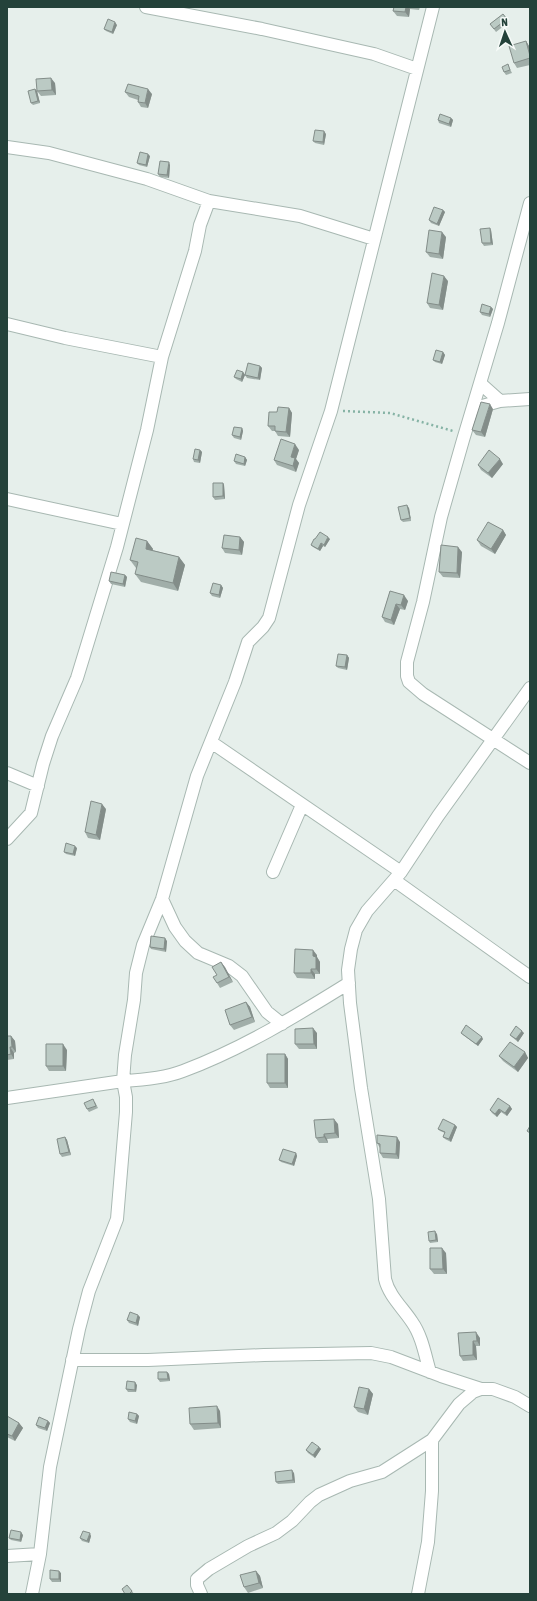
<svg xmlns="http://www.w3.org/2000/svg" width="537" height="1601" font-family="'Asap Condensed',sans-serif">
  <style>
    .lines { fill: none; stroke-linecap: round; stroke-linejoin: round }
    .minor-casing { stroke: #a8b8b2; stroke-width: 14 }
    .path { stroke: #86b3a5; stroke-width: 2.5; stroke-dasharray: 2 3; stroke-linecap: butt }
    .minor { stroke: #fff; stroke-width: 12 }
    .wall { fill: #a1aea9 }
    .shaded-wall { fill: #838d89 }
    .building { fill: #bbcac4; stroke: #838d89 }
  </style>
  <rect width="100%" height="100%" fill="#e6efeb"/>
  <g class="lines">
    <defs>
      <path id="minor" d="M146,7L262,29L374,54L417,69
        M7,147L49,153L147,179L209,201L300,216L374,239
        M530,203L498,323L463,440L441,517L423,602L407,662V676L409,682L423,694L530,763
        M7,324L65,338L162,357
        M481,384L500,401
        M475,408L500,401L530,399
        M7,499L122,524
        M211,742L401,872
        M7,773L38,786
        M7,839L31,813L43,764L52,736L77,678L117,547L147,430L162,357L195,251L200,225L209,201
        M273,872L302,805
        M394,880L530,977
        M162,899L175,927L185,941L198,953L229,966L242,976L267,1012L282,1024
        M7,1098L123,1081L125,1055L134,1000L136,973L143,945L162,899L197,776L235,682L248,642L263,627L269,618L299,505L331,411L433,7
        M72,1360H148L264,1355L371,1353L391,1357L441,1376L481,1389H493L515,1397L530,1406
        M430,1372C425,1355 422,1336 412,1322C403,1308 389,1296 385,1279L379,1199L361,1088L350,1003L348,970L351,949L356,930L367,911L401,872L438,816L530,688
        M7,1556L40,1554
        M32,1594L40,1554L50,1467L79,1329L89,1291L117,1219L126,1112V1097L123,1081C143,1080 165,1078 183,1071C242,1049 296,1016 349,983
        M201,1594L197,1585V1579L209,1569L248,1546L276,1533L292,1521L310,1502L319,1495L350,1481L382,1472L432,1440L459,1404L473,1392L481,1389
        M418,1594L428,1542L432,1491V1440"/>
    </defs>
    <use href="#minor" class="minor-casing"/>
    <path class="path" d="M343,411L390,413L453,431"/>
    <use href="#minor" class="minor"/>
  </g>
  <path class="wall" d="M394,7H420L419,10L410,9L409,17L397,16L393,11Z
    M503,14L509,22L496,32L490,24Z
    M117,25L113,34L106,31L104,29Z
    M526,41L529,46L530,49V65L517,68L514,63Z
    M508,64L509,67L512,73L506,75L504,72Z
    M55,83L56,95L41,96L37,91Z
    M35,89L37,91L40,103L33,105L31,103Z
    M125,92L152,94L148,108L141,107L138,102V100L129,97Z
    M451,118L453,120L451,127L439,123L438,120Z
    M326,134L324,145L315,143L313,141Z
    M150,156L147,167L139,165L137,163Z
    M170,165L169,178L160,177L158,174Z
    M443,210L445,212L439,226L431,223L429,220Z
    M491,230L493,245L484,246L482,243Z
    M446,237L443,259L430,257L426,252Z
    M448,281L443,310L430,308L427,303Z
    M491,307L493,309L490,317L482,315L480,312Z
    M443,352L445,355L442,364L435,362L433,360Z
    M260,366L262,368L260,380L247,378L245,375Z
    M243,372L245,375L242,382L236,379L234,377Z
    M289,408L292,413L290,437L278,436L275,431H272L268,426L277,412Z
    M493,409L485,437L476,435L472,430Z
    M242,428L243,431L241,440L234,438L232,435Z
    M200,450L202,452L200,463L194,462L193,459Z
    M299,450L296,459L299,463L296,472L277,465L274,460Z
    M245,457L247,460L245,466L236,464L234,461Z
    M503,464L492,478L481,470L478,465Z
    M223,483L224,485L225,499L215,500L213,497Z
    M409,508L411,521L403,522L401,520Z
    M503,530L506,535L495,554L481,546L477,540Z
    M240,537L244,542L242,555L225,553L222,548Z
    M315,539H330L325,547L323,546L320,551L313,547L311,545Z
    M147,541L153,549L152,550L179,557L185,565L178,591L141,582L135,574L137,568H136L130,560Z
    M462,552L460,578L443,577L439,572Z
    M125,575L127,577L125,587L111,584L109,581Z
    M221,585L223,588L220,598L212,596L210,593Z
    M390,591L408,601L405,610L400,609L394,625L385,622L382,617Z
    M347,655L349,658L347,670L338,668L336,666Z
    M106,809L100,840L88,838L85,832Z
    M77,848L75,856L66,854L64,852Z
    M167,941L166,952L151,949L150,947Z
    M317,955V957L320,962V974H315V979L297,978L294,973Z
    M221,962L233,982L220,988L217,983V975Z
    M246,1002L250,1007L255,1022L234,1030L230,1025Z
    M317,1033V1049H299L295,1044Z
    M461,1033L483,1039L478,1046L463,1035Z
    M524,1033L518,1042L512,1037L510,1035Z
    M7,1036H11L15,1041L16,1052L14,1053V1059L7,1060Z
    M67,1050L66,1071H49L46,1066Z
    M525,1052L528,1058L518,1072L503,1061L499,1056Z
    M285,1054L288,1059V1088H270L267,1083Z
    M95,1102L98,1108L89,1112L87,1109Z
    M510,1106L512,1109L507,1116L501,1112L497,1117L492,1113L490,1110Z
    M338,1124L339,1138L327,1139L328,1143H319L316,1138Z
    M455,1125L457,1127L451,1142L445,1139L443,1137L445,1133L440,1131L438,1129Z
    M65,1137L67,1140L71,1155L62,1157L60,1154Z
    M400,1142L399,1159L383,1158L380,1153V1148L377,1143Z
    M296,1153L297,1156L294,1166L281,1162L279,1160Z
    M437,1234L438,1242L430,1243L429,1241Z
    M446,1253L447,1274H434L430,1269Z
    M140,1317L138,1326L129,1323L127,1320Z
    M458,1333L480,1338V1346H476L477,1360L463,1361L460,1356Z
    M167,1372L169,1374L170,1381L160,1382L158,1379Z
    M137,1385L136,1392H128L126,1389Z
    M369,1389L373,1394L368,1415L358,1412L354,1407Z
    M220,1411L221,1428L194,1430L190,1424Z
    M137,1414L139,1416L137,1424L130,1422L128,1419Z
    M7,1416L19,1423L23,1428L15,1441L7,1437Z
    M48,1421L50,1423L47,1431L38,1428L36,1425Z
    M319,1447L321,1449L315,1458L308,1453L306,1450Z
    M294,1473L295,1483L278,1484L276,1482Z
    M23,1535L21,1542L11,1540L9,1538Z
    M91,1536L89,1543L82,1541L80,1538Z
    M256,1571L260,1576L263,1588L248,1593L244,1587Z
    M61,1573V1582H52L50,1579Z
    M132,1591L134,1594H125Z"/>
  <path class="shaded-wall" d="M406,7H409L410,9L409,17L405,12Z
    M115,22L117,25L113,34L112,32Z
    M526,41L529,46L530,56Z
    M51,78L55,83L56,95L52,90Z
    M35,89L37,91L40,103L38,101Z
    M148,89L152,94L148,108L145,103Z
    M451,118L453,120L451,127L449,124Z
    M324,131L326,134L324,145L323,142Z
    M148,154L150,156L147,167L146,165Z
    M169,162L170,165L169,178L167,175Z
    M443,210L445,212L439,226L437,224Z
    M490,228L491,230L493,245L491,243Z
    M442,232L446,237L443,259L439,254Z
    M444,276L448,281L443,310L439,305Z
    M491,307L493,309L490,317L489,314Z
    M443,352L445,355L442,364L440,362Z
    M260,366L262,368L260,380L258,378Z
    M243,372L245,375L242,382L241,379Z
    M490,404L493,409L485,437L481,432Z
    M289,408L292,413L290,437L286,432Z
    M242,428L243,431L241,440L240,437Z
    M295,444L299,450L296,459L299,463L296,472L293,466L291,457Z
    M200,450L202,452L200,463L198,460Z
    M245,457L247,460L245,466L244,464Z
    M500,459L503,464L492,478L488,473Z
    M223,483L224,485L225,499L223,496Z
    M407,505L409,508L411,521L410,518Z
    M503,530L506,535L495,554L491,549Z
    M240,537L244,542L242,555L239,550Z
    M328,537L330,539L325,547L324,545Z
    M147,541L153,549L151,556L146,549Z
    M321,543L323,546L320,551L318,549Z
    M458,547L462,552L460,578L457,573Z
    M179,557L185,565L178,591L173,583Z
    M125,575L127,577L125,587L123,584Z
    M221,585L223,588L220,598L219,595Z
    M404,595L408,601L405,610L401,605Z
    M396,604L400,609L394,625L391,620Z
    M347,655L349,658L347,670L345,667Z
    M102,804L106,809L100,840L96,835Z
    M75,846L77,848L75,856L73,854Z
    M165,938L167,941L166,952L164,949Z
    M313,950L317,955V957L320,962V974L316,969L313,956Z
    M221,962L225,967L233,982L229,977Z
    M311,969L315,974V979L311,973Z
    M246,1002L250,1007L255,1022L252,1017Z
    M313,1028L317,1033V1049L314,1044Z
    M522,1031L524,1033L518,1042L516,1039Z
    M11,1036L15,1041L16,1052L12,1047Z
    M482,1037L483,1039L478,1046L476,1044Z
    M63,1044L67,1050L66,1071L63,1066Z
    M10,1047L14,1053V1059L11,1054Z
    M525,1052L528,1058L518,1072L514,1067Z
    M285,1054L288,1059V1088L285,1083Z
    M510,1106L512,1109L507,1116L505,1113Z
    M499,1109L501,1112L497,1117L495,1114Z
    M334,1119L338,1124L339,1138L335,1133Z
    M455,1125L457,1127L451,1142L449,1139Z
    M324,1134L327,1139L328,1143L324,1137Z
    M65,1137L67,1140L71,1155L69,1152Z
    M397,1137L400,1142L399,1159L396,1154Z
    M296,1153L297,1156L294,1166L292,1164Z
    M435,1231L437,1234L438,1242L436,1240Z
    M442,1248L446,1253L447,1274L443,1269Z
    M138,1315L140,1317L138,1326L136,1323Z
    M476,1332L480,1338V1346L477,1341Z
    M473,1341L476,1346L477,1360L473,1355Z
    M167,1372L169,1374L170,1381L168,1379Z
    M135,1382L137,1385L136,1392L135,1390Z
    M369,1389L373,1394L368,1415L364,1409Z
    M217,1406L220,1411L221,1428L218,1423Z
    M137,1414L139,1416L137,1424L135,1421Z
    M48,1421L50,1423L47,1431L45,1428Z
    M19,1423L23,1428L15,1441L12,1436Z
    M319,1447L321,1449L315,1458L313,1455Z
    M292,1470L294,1473L295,1483L293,1480Z
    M21,1532L23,1535L21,1542L20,1540Z
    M90,1533L91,1536L89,1543L87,1541Z
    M59,1571L61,1573V1582L59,1579Z
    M256,1571L260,1576L263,1588L259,1583Z"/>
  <path class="building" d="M394,7H406L405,12L393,11Z
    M503,14L507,19L494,29L490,24Z
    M108,19L115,22L112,32L104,29Z
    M526,41L530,56V58L514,63L509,46Z
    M508,64L510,70L504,72L502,67Z
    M51,78L52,90L37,91L36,79Z
    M128,84L148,89L145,103L138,102L139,96L125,92Z
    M35,89L38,101L31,103L28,91Z
    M440,114L451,118L449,124L438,120Z
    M315,130L324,131L323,142L313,141Z
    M140,152L148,154L146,165L137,163Z
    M160,161L169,162L167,175L158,174Z
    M434,207L443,210L437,224L429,220Z
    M490,228L491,243H482L480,229Z
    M429,230L442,232L439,254L426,252Z
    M432,273L444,276L439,305L427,303Z
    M482,304L491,307L489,314L480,312Z
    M436,350L443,352L440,362L433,360Z
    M248,363L260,366L258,378L245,375Z
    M237,370L243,372L241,379L234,377Z
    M481,402L490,404L481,432L472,430Z
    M278,407L289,408L286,432L275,431V426H268L269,412H277Z
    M234,427L242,428L240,437L232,435Z
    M281,439L295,444L291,457L295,458L293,466L274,460Z
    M195,449L200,450L198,460L193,459Z
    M489,450L500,459L488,473L478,465Z
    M236,454L245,457L244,464L234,461Z
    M213,483H223V496L213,497Z
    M407,505L410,518L401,520L398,507Z
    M488,522L503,530L491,549L477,540Z
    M320,532L328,537L324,545L321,543L318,549L311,545L314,539H315Z
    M224,535L240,537L239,550L222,548Z
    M136,538L147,541L146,549L179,557L173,583L135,574L138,562L130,560Z
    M441,545L458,547L457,573L439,572Z
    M111,572L125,575L123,584L109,581Z
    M213,583L221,585L219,595L210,593Z
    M390,591L404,595L401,605L396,604L391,620L382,617Z
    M338,654L347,655L345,667L336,666Z
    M91,801L102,804L96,835L85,832Z
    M66,843L75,846L73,854L64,852Z
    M151,936L165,938L164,949L150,947Z
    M295,949L313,950V956L316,957V969H311V973H294Z
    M221,962L229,977L217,983L213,977L217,975L212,967Z
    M246,1002L252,1017L230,1025L225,1010Z
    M466,1025L482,1037L476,1044L461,1033Z
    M516,1026L522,1031L516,1039L510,1035Z
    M313,1028L314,1044H295V1029Z
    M7,1036H11L12,1047H10L11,1054L7,1055Z
    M510,1042L525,1052L514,1067L499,1056Z
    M46,1044H63V1066H46Z
    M267,1054H285V1083H267Z
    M498,1098L510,1106L505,1113L499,1109L495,1114L490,1110Z
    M93,1099L96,1106L87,1109L84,1103Z
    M334,1119L335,1133L324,1134V1137L316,1138L314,1120Z
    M443,1119L455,1125L449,1139L443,1137L445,1132L438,1129Z
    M530,1126V1133L527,1131Z
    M377,1135L397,1137L396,1154L380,1153V1144L377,1143Z
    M65,1137L69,1152L60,1154L57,1139Z
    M283,1149L296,1153L292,1164L279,1160Z
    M435,1231L436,1240L429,1241L428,1232Z
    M430,1248H442L443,1269H430Z
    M130,1312L138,1315L136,1323L127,1320Z
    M476,1332L477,1341H473V1355L460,1356L458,1333Z
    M158,1372H167L168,1379H158Z
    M127,1381L135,1382V1390L126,1389Z
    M359,1387L369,1389L364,1409L354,1407Z
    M217,1406L218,1423L190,1424L189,1408Z
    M129,1412L137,1414L135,1421L128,1419Z
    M7,1416L19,1423L12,1436L7,1434Z
    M39,1417L48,1421L45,1428L36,1425Z
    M312,1442L319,1447L313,1455L306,1450Z
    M292,1470L293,1480L276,1482L275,1472Z
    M11,1530L21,1532L20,1540L9,1538Z
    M83,1531L90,1533L87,1541L80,1538Z
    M50,1570L59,1571V1579H50Z
    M256,1571L259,1583L244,1587L240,1575Z
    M127,1585L132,1591L129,1594H125L122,1589Z"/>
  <rect width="537" height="1601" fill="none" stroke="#24423a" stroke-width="16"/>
  <g transform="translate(505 32) rotate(357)" stroke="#f7fbf9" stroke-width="3" paint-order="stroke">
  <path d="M0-3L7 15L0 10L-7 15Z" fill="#24423a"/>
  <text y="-6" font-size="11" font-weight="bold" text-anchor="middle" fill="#24423a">N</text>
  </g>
</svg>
